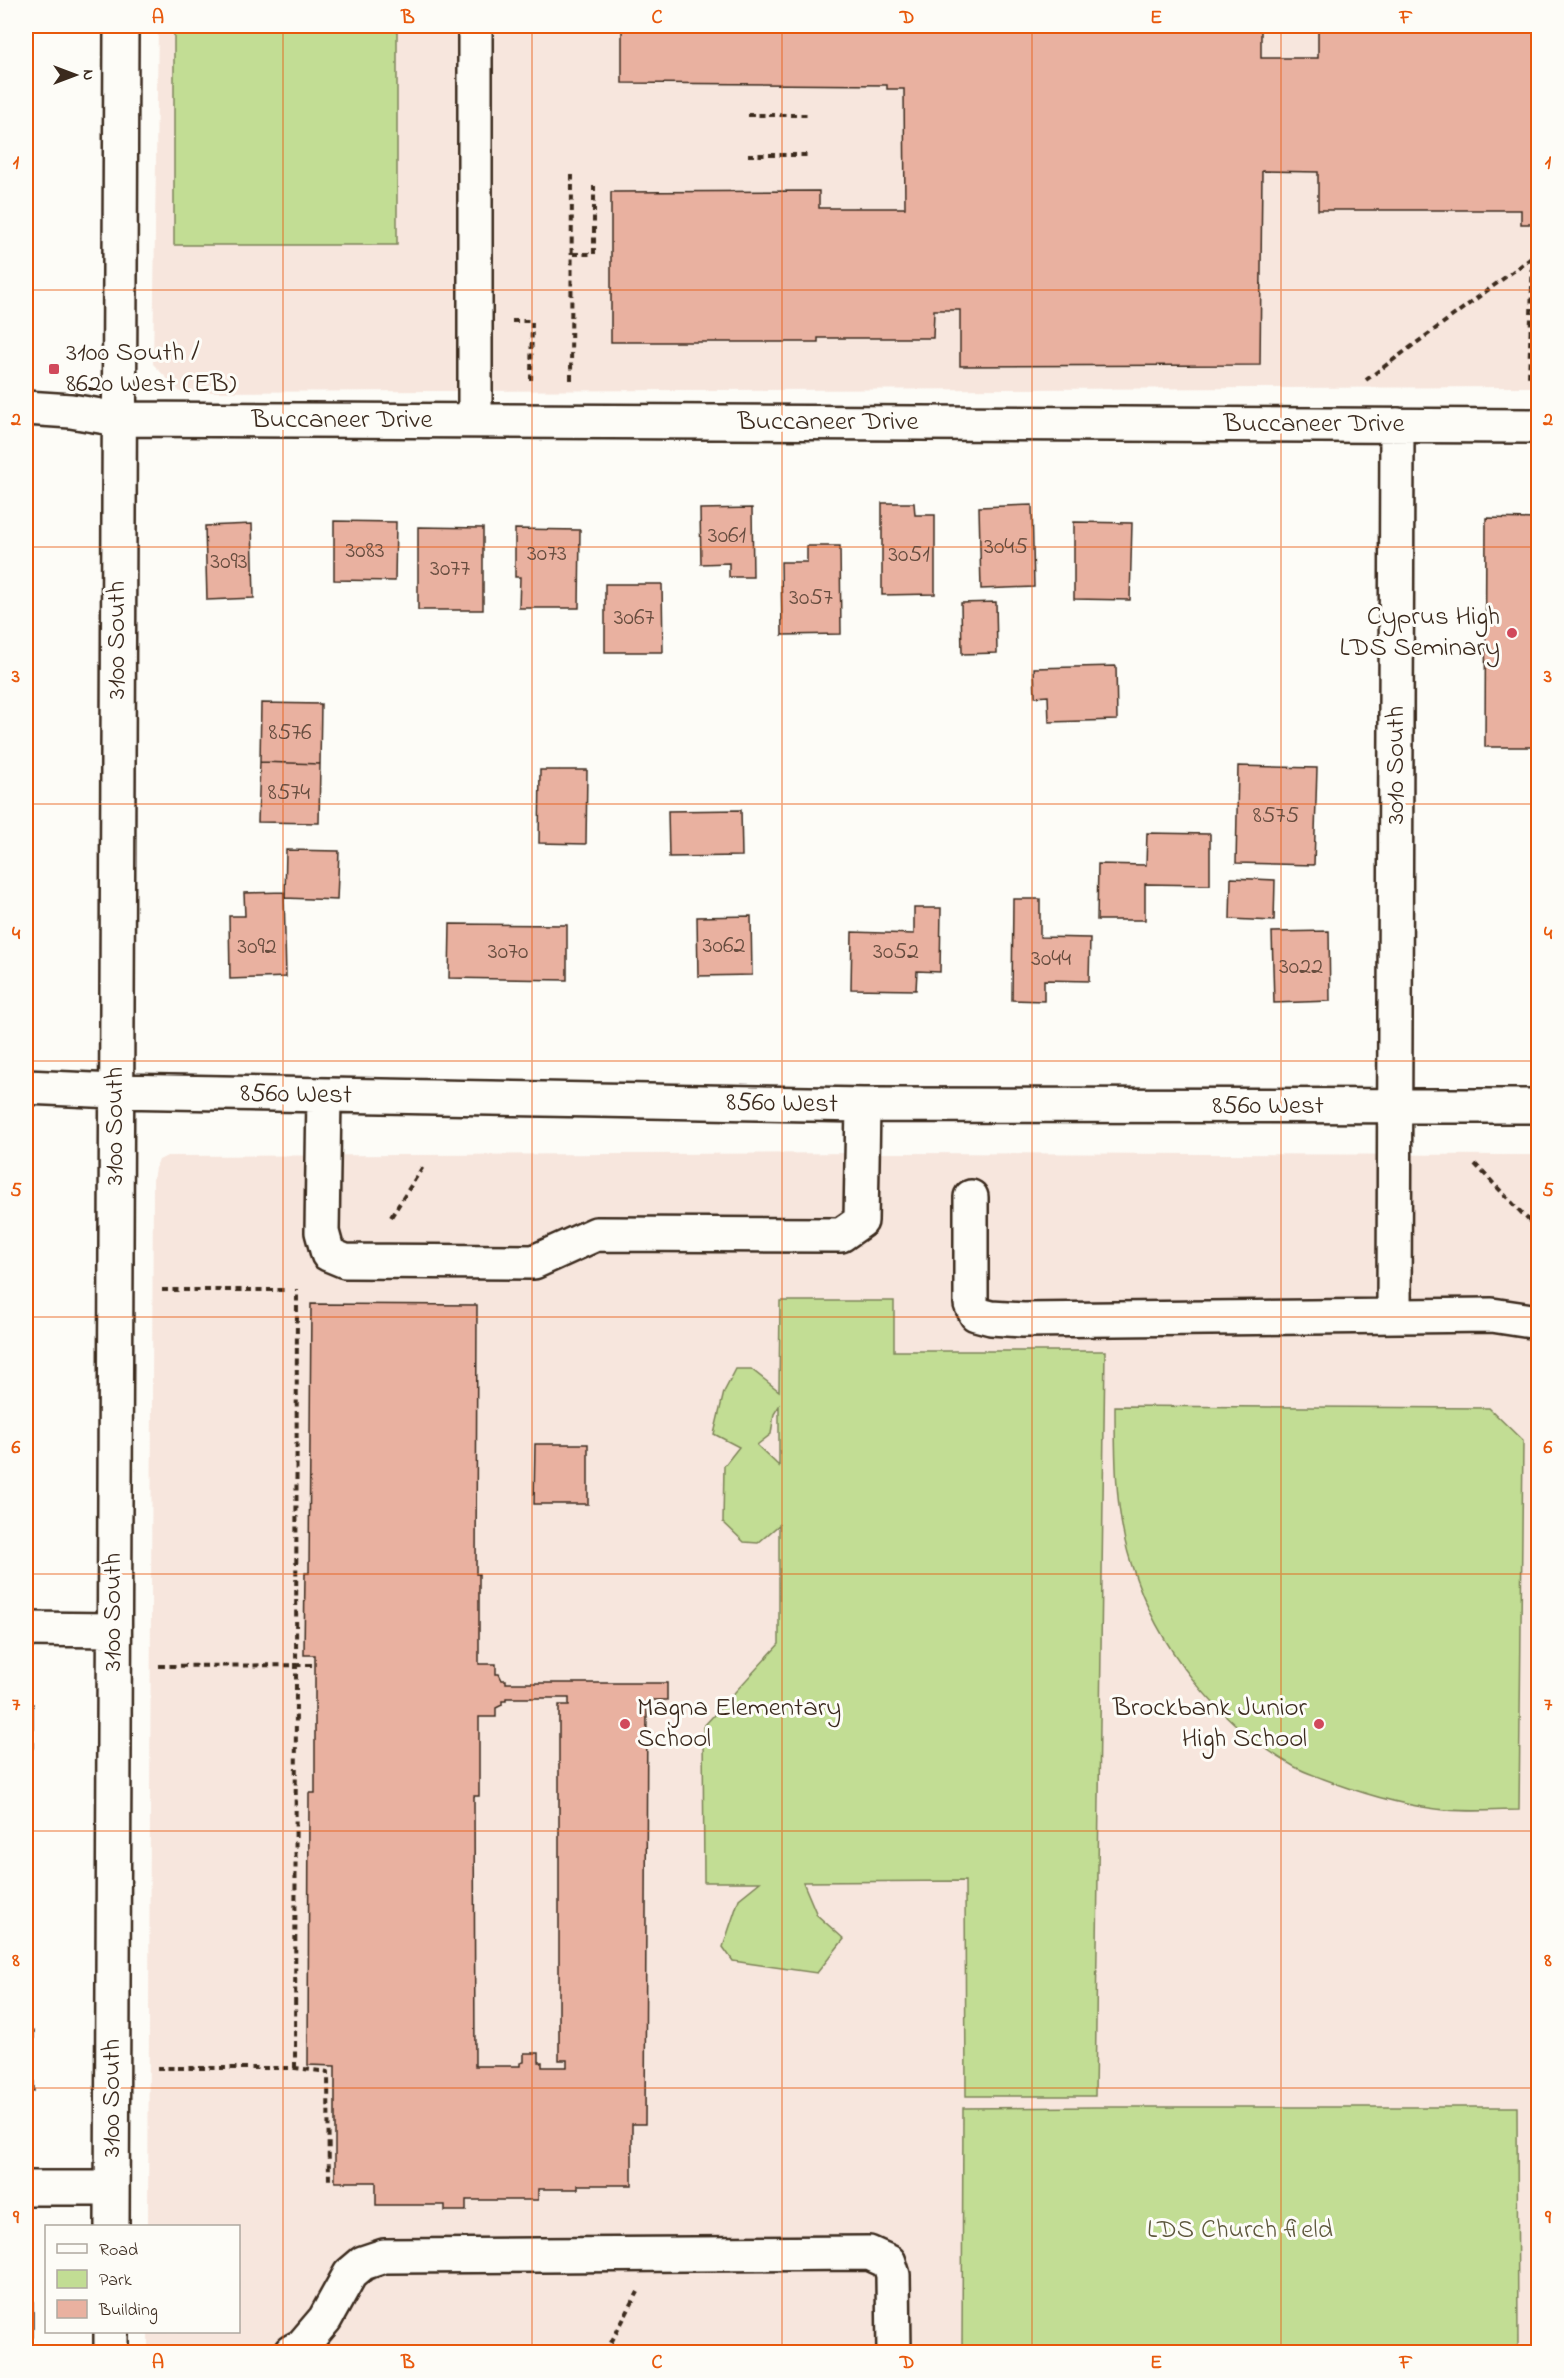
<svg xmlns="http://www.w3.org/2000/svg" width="1564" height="2378" font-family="'Indie Flower',sans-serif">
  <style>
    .built { fill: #f7e6dd }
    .green { fill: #c2dd94; stroke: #7e8459; stroke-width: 1.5; fill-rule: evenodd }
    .building { fill: #e9b1a0; stroke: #3b2a1e; stroke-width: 1.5; fill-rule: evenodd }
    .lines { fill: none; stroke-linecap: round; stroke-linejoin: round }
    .minor-casing { stroke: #3b2a1e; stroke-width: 38 }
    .path { stroke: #3b2a1e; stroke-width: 4; stroke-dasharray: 6 4.5; stroke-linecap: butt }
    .minor { stroke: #fdfcf7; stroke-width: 33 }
    .grid { fill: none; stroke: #e8590c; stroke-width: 1.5; stroke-opacity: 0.55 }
    .poi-dot { fill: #d1495b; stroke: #fdfcf7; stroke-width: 2 }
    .labels { text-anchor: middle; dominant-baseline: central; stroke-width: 6; stroke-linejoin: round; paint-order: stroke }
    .number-label { font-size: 24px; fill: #664c3e }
    .poi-label { font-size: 27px; fill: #3b2a1e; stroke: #fdfcf7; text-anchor: start }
    .street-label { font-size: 27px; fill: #3b2a1e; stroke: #fdfcf7 }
    .park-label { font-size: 27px; fill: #5d573c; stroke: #fdfcf7 }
    .neatline { fill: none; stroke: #e8590c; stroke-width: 2 }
    .grid-label { font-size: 20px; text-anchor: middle; font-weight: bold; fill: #e8590c }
  </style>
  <rect width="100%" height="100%" fill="#fdfcf7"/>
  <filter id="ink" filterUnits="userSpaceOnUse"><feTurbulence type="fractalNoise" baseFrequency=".0167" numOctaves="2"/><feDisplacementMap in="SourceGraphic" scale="12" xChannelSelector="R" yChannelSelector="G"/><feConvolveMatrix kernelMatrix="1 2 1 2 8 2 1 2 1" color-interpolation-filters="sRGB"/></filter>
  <g filter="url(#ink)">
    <path class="built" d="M158,26H1538V387L180,392L153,364Z
      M895,1153L1538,1155V2352H1518L1516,2107H1095L963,2108L962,2352H148V2332H238V2226H148L153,1180L155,1168L159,1160L167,1156Z"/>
    <path class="green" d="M174,26H397V245H174Z
      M780,1301H894V1351H1105L1095,2096H966L965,1881L803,1882L817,1915L844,1939L817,1973L733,1961L723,1947L739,1899L760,1882H704L703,1727L779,1644V1525L758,1543L744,1542L723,1522L724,1466L739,1447L714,1434L724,1392L736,1369H751L779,1391ZM779,1406V1466L757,1445L771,1434L774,1414Z
      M1115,1406L1489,1408L1523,1441L1519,1810C1490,1810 1458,1813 1429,1808C1393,1803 1358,1792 1324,1779C1314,1775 1304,1772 1295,1767C1217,1723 1157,1648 1131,1563C1115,1513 1115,1459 1115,1406Z
      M1095,2107H1517L1518,2352H962L963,2108Z"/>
    <path class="building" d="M618,26H1261V58H1318V26H1538V224H1521V210H1318V172L1262,171L1260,365L960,366V310H934L933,338H818V342H611V192L819,191V208H905L904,89H887V85L622,83V26Z
      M882,503H914L915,515H935V594L882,595Z
      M1032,505L1034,587L981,589L979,507Z
      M752,508L753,577H729V563L701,564L700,509Z
      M1486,518L1538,519V747H1485Z
      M334,521L396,522L395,581L334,580Z
      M1074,522L1132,523L1130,600L1074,599Z
      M252,524L254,598L207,600L205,526Z
      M418,527L483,528V610H418Z
      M515,529L580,530L579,608H519L520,577H515Z
      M807,546H840L841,634L782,635L781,562H807Z
      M605,584H662L663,652H605Z
      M996,602L997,653L962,654L961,603Z
      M1116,666L1117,720L1049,722L1048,696L1035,697L1034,668Z
      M261,703L321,704L320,764L260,762Z
      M260,762L320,764L319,823L258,822Z
      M1238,766L1317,768L1314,865L1236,863Z
      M540,770H587L586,844L539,843Z
      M741,810L742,856L669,857L668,811Z
      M1147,833L1210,834V885L1145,884V920H1097L1098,864L1146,865Z
      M286,850L339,851L337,900L285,898Z
      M1231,878L1275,880L1274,921L1230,919Z
      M284,892L286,977L230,979L229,916H245L244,893Z
      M1013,899H1040V937L1090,938L1089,981L1044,980V1001L1012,1000Z
      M914,908H941L940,972L917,971L916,990L851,989L852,932L914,934Z
      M751,916L752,975L698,976L697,917Z
      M450,924L567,925V980L449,978Z
      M1329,931L1330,1001L1274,1003L1272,932Z
      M311,1304L477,1305L476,1574H479V1664H496V1674H499L502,1680H506V1683H667V1700H647L645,2124H632V2185H578V2189H538V2200H466V2211H445V2205H376V2182H335V2066L308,2065L309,1793H315V1655H304L305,1573H309ZM506,1698H569V1705H559V2060H567V2067H542V2062H539V2053H524V2062L520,2063V2066H475L474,1796H479V1717H496V1708L502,1705V1701H506Z
      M535,1444H588V1504H534Z
      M26,1703L33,1704V1748H26Z
      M26,2031H34V2091H26Z
      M26,2285H33V2337H26Z"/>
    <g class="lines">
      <defs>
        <path id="minor" d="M475,26V420
          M26,408L71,411L118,419L1538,426
          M26,1087L115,1091L863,1105L1538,1106
          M324,1095L322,1232L328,1254L345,1261L534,1262L596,1234L841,1235L861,1221L863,1105
          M971,1197V1304L976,1314L991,1318L1023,1320L1492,1315L1538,1322
          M1394,1316L1397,425
          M26,1629L113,1630
          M26,2188H112
          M112,2226L121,26
          M111,2352V2332
          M291,2352L302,2346L325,2319L350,2274L363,2263L384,2256L869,2253L889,2262L893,2275L894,2352"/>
      </defs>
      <use href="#minor" class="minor-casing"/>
      <path class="path" d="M748,115H811
        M748,155H811
        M1534,224L1529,378L1538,368
        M573,254H594V186
        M512,321H532L531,380
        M571,380L572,175
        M1366,380L1534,256H1538
        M1475,1164L1538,1230
        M391,1217L424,1165
        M162,1290H287
        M159,1666L315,1665
        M157,2068H295L328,2072L329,2184
        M295,2068L297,1289
        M606,2352L638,2292"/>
      <use href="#minor" class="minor"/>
    </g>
  </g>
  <path class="grid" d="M283,26V2352M532,26V2352M782,26V2352M1032,26V2352M1281,26V2352M26,290H1538M26,547H1538M26,804H1538M26,1061H1538M26,1317H1538M26,1574H1538M26,1831H1538M26,2088H1538"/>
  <g class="poi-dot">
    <rect x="48" y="363" width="12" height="12" rx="3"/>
    <circle cx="1512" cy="633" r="6"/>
    <circle cx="625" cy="1724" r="6"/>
    <circle cx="1319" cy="1724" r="6"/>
  </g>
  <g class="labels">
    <g class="number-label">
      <text x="727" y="536">3061</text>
      <text x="1006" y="547">3045</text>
      <text x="365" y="551">3083</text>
      <text x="547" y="554">3073</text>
      <text x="909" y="555">3051</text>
      <text x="229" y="562">3093</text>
      <text x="450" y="569">3077</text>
      <text x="811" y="598">3057</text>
      <text x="634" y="618">3067</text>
      <text x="290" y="733">8576</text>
      <text x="289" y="793">8574</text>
      <text x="1276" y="816">8575</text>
      <text x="724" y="946">3062</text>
      <text x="257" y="947">3092</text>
      <text x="508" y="952">3070</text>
      <text x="896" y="952">3052</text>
      <text x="1051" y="959">3044</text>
      <text x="1301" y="967">3022</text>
    </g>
    <g class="poi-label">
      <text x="66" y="353">3100 South /<tspan x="66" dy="31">8620 West (EB)</tspan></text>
      <text x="1500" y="617" text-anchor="end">Cyprus High<tspan x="1500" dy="31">LDS Seminary</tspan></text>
      <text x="637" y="1708">Magna Elementary<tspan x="637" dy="31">School</tspan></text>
      <text x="1307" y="1708" text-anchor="end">Brockbank Junior<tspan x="1307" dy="31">High School</tspan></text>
    </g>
    <g class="street-label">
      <text x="342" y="420">Buccaneer Drive</text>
      <text x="828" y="422">Buccaneer Drive</text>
      <text x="1314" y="424">Buccaneer Drive</text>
      <text transform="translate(117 640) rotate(-90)">3100 South</text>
      <text transform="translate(1396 765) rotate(-90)">3010 South</text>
      <text transform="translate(296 1095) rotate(1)">8560 West</text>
      <text transform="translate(782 1104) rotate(1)">8560 West</text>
      <text x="1268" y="1106">8560 West</text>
      <text transform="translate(115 1126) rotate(-90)">3100 South</text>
      <text transform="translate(113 1612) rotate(-90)">3100 South</text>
      <text transform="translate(112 2098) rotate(-90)">3100 South</text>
    </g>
    <g class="park-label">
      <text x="1240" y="2230">LDS Church field</text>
    </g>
  </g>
  <rect width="1564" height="2378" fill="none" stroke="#fdfcf7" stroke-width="66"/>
  <rect x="45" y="2225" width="195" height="108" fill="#fdfcf7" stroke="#afa8a0" stroke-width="1.5"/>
  <rect x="57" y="2244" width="30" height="9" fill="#fdfcf7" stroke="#afa8a0" stroke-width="1.5"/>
  <text x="99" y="2255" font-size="18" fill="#3b2a1e">Road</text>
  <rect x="57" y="2270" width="30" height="18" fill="#c2dd94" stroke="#afa8a0" stroke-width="1.5"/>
  <text x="99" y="2285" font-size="18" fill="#3b2a1e">Park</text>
  <rect x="57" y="2300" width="30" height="18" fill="#e9b1a0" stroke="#afa8a0" stroke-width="1.5"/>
  <text x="99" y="2315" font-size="18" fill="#3b2a1e">Building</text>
  <g transform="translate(75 75) rotate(90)" stroke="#fdfcf7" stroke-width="4.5" paint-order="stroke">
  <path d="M0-4.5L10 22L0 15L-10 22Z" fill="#3b2a1e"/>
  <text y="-9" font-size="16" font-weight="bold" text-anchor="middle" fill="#3b2a1e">N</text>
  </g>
  <rect x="33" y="33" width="1498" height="2312" class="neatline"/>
  <g class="grid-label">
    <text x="158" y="23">A</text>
    <text x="408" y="23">B</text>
    <text x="657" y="23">C</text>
    <text x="907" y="23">D</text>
    <text x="1156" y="23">E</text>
    <text x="1406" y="23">F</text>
    <text x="16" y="168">1</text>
    <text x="1548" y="168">1</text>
    <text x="16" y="425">2</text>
    <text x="1548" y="425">2</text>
    <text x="16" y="682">3</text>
    <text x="1548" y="682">3</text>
    <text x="16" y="939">4</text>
    <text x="1548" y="939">4</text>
    <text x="16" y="1196">5</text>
    <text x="1548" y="1196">5</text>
    <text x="16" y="1453">6</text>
    <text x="1548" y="1453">6</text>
    <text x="16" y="1710">7</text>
    <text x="1548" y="1710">7</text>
    <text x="16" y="1966">8</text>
    <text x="1548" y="1966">8</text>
    <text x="16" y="2223">9</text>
    <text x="1548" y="2223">9</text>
    <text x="158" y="2368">A</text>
    <text x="408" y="2368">B</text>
    <text x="657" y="2368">C</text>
    <text x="907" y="2368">D</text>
    <text x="1156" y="2368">E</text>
    <text x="1406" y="2368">F</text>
  </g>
</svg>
